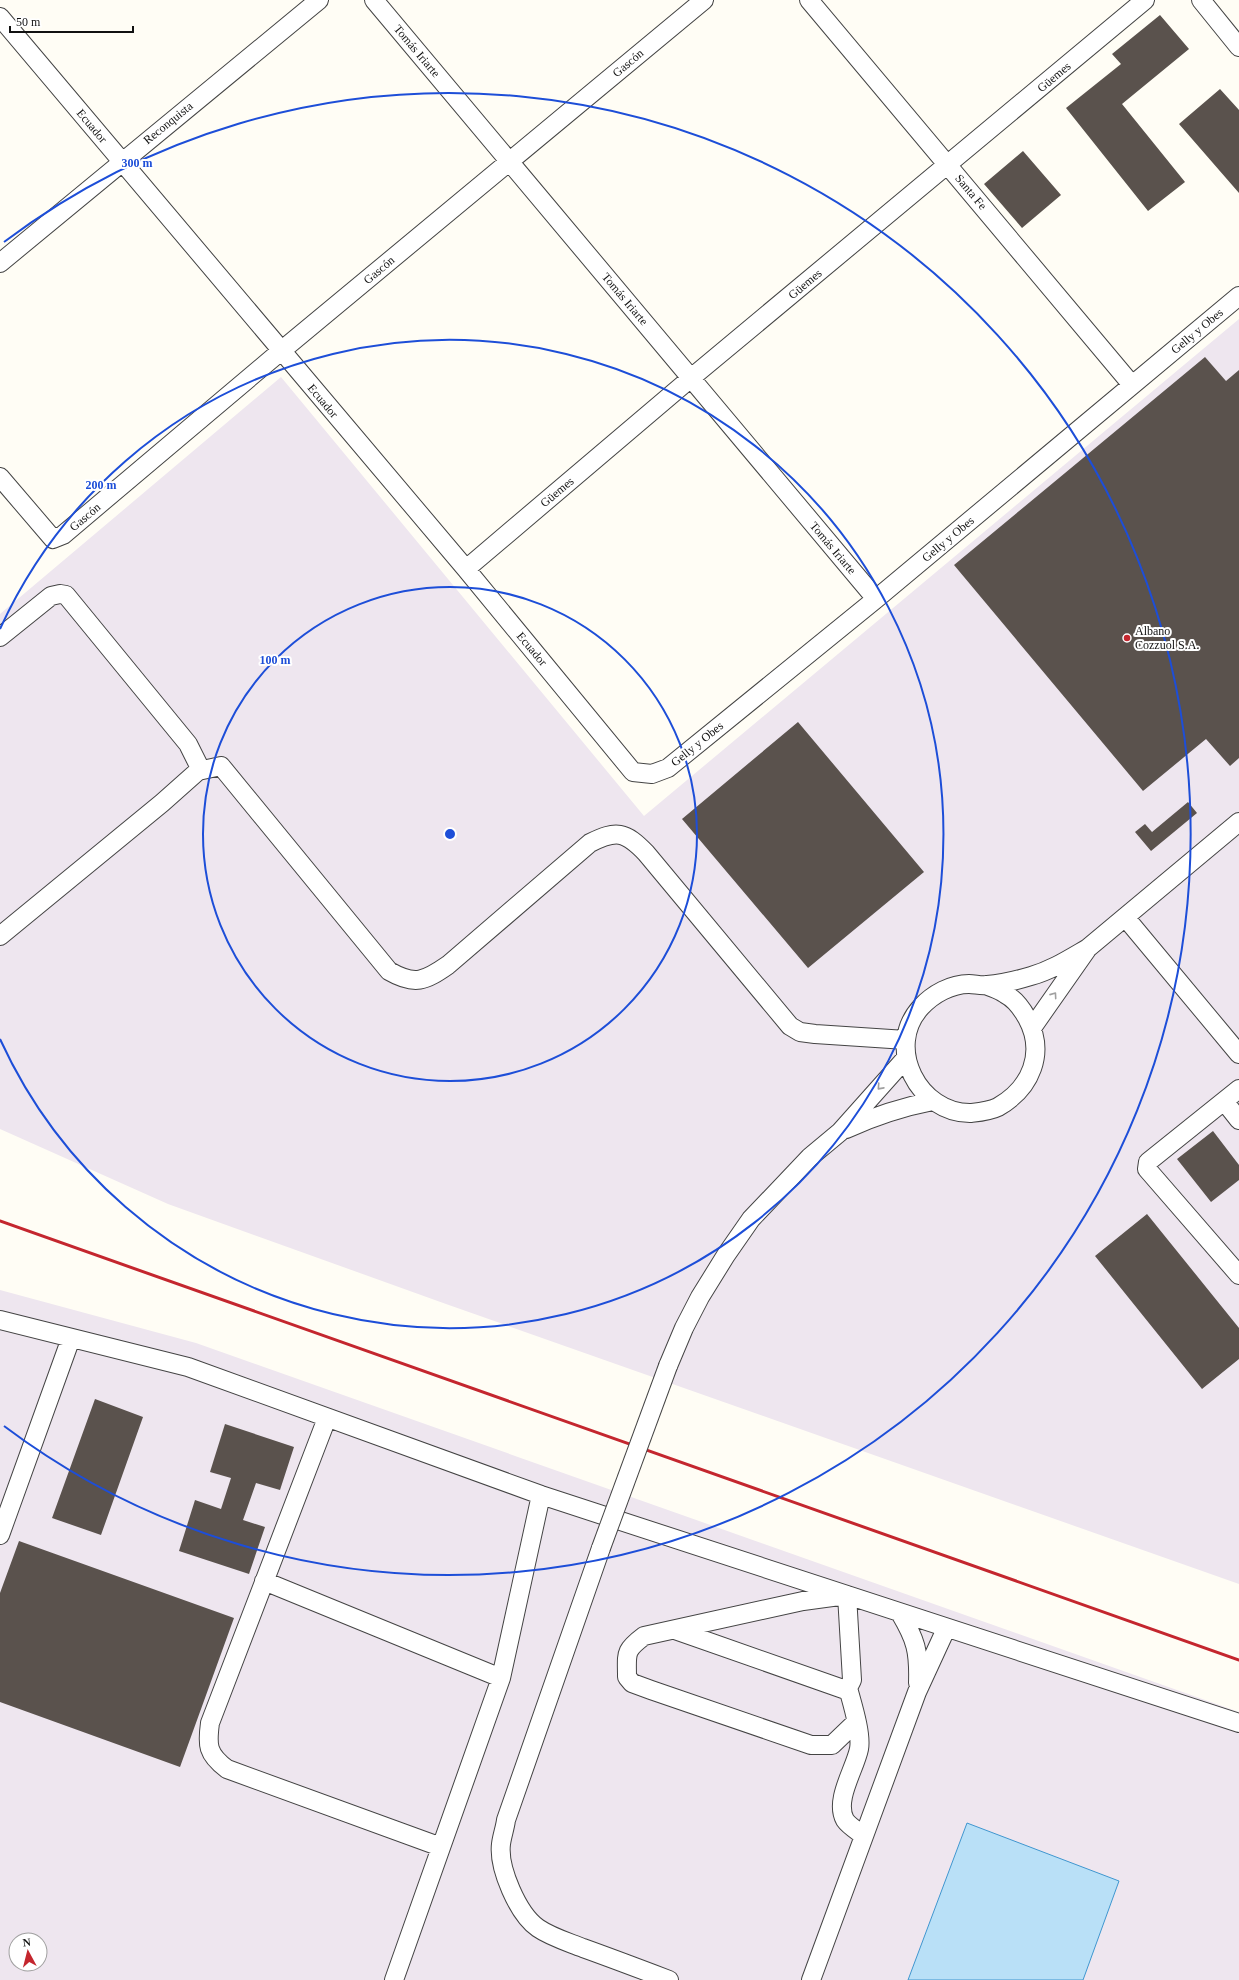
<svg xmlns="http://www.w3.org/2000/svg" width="1239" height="1980" font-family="Georgia,serif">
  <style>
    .industrial { fill: #eee6ef; fill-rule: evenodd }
    .water { fill: #b9e0f7; stroke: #3f96cf }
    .building { fill: #5a524d }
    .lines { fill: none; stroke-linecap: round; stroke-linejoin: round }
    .minor-casing { stroke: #444; stroke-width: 20 }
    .minor { stroke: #fff; stroke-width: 18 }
    .rail { stroke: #c4262e; stroke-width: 3 }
    .minor-bridge-casing { stroke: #444; stroke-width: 20; stroke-linecap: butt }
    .minor-bridge { stroke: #fff; stroke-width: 18 }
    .oneway { stroke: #a0a0a0 }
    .ring { fill: none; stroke: #1d4ed8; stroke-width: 2 }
    .poi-dot { fill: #c4262e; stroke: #fff; stroke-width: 1.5 }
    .labels { text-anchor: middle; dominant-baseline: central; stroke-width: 4; stroke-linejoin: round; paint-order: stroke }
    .street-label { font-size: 12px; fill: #111; stroke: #fff }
    .poi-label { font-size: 12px; fill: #111; stroke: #fff; text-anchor: start }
    .centre { fill: #1d4ed8; stroke: #fff; stroke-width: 2 }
    .ring-label { font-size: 12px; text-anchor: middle; font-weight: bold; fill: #1d4ed8; stroke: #fff; stroke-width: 4; stroke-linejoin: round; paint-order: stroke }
  </style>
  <rect width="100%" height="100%" fill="#fffdf5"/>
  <path class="industrial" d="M1239,319V1584L446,1304L168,1204L0,1129V614L281,377L644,816Z
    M0,1290L196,1343L1239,1712V1980H0ZM16,1940H40V1964H16Z"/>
  <path class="water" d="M967,1823L1119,1881L1083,1980H908Z"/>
  <path class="building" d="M1160,15L1189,49L1122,104L1185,182L1148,211L1066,108L1121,64L1112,54Z
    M1220,89L1239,110V193L1179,124Z
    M1023,151L1061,195L1022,228L984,184Z
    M1205,357L1226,381L1239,370V758L1230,766L1206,739L1143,791L954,565Z
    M798,722L924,872L808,968L682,819Z
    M1188,802L1197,813L1151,851L1135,832L1145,824L1152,832Z
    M1213,1131L1239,1165V1180L1211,1202L1177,1159Z
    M1147,1214L1239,1328V1359L1202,1389L1095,1256Z
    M95,1399L143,1417L101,1535L52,1518Z
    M225,1424L294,1447L280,1490L256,1483L243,1520L265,1527L249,1574L179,1551L195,1500L221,1509L231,1478L210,1472Z
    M19,1541L234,1618L180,1767L0,1702V1593Z"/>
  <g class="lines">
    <defs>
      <path id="minor" d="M374,0L876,599
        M809,0L1132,385
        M1201,0L1239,47
        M0,17L466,569L633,772L652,774L668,768L876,599L1239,296
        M0,263L319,0
        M0,477L53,539L63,535L281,351L704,0
        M466,569L691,378L1145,0
        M0,637L51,596L60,594L66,595L188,744L201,770
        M1125,917L1239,1054
        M0,936L162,803L198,771L221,766L389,971C415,986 425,981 448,965L590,843C616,830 625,831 646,853L790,1026L800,1032L815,1034L906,1040
        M1088,948L1239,822
        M986,985C992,988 1000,990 1005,994C1015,999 1022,1009 1027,1018C1046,1053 1031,1088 998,1107C990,1111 980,1112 971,1113C919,1114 884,1047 921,1007C933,994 951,984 969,984C975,984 981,986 987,985C1001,984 1018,980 1031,976C1052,970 1069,959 1088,948L1032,1028
        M1239,1089L1148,1162L1147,1169L1239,1275
        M1224,1101L1239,1120
        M846,1129C875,1116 902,1107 933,1101
        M0,1320L188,1367L541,1495L1239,1723
        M668,1366L684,1328L700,1297L726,1255L751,1219L810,1157L840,1132L906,1058
        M327,1418L210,1723C207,1745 207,1754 227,1769L441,1847
        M0,1535L71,1338
        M601,1548L506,1820C505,1828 502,1836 501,1844C498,1868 518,1914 538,1928C551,1937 568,1942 583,1948C611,1958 640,1969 669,1980
        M264,1581L501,1678
        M900,1613C916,1640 919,1651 918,1683
        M675,1630L843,1689L848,1688L852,1680L847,1595L803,1601L644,1636C624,1651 627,1653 627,1677L632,1683L651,1690L811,1745H832L856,1722
        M848,1688C852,1703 862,1734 859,1749C855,1769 834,1800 845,1820C849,1826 859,1832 864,1836
        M394,1980L501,1678L541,1495
        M811,1980L917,1692L946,1629"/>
    </defs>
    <use href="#minor" class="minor-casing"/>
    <use href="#minor" class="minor"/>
    <path class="rail" d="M0,1221L1239,1660"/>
    <defs>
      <path id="minor-bridge" d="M601,1548L668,1366"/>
    </defs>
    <use href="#minor-bridge" class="minor-bridge-casing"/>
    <use href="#minor-bridge" class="minor-bridge"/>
  </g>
  <defs><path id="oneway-chevron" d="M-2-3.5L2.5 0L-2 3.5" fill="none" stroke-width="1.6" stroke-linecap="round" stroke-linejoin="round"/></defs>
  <g class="oneway">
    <use href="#oneway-chevron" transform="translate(1054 995) rotate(-55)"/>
    <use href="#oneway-chevron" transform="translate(880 1087) rotate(132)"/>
  </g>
  <g class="ring">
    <circle cx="450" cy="834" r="247"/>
    <path d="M0 629A494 494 0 1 1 0 1039"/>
    <path d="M4 242A741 741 0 1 1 4 1426"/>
  </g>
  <circle class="poi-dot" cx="1127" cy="638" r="4"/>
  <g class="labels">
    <g class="street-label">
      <text transform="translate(417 51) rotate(50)">Tomás Iriarte</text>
      <text transform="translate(628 63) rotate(-40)">Gascón</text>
      <text transform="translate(1054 77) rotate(-40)">Güemes</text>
      <text transform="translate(168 123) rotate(-39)">Reconquista</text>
      <text transform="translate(92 126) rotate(50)">Ecuador</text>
      <text transform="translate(971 192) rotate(50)">Santa Fe</text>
      <text transform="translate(379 270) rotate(-40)">Gascón</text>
      <text transform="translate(805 284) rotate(-40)">Güemes</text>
      <text transform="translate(625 299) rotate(50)">Tomás Iriarte</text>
      <text transform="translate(1197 331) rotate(-40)">Gelly y Obes</text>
      <text transform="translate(323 401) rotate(50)">Ecuador</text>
      <text transform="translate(557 492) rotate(-40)">Güemes</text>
      <text transform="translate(85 517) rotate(-40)">Gascón</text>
      <text transform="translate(948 539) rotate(-40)">Gelly y Obes</text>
      <text transform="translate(833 548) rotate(50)">Tomás Iriarte</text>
      <text transform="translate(532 649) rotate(50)">Ecuador</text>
      <text transform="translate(697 744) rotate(-39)">Gelly y Obes</text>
    </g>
    <g class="poi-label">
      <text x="1135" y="631">Albano<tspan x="1135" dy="14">Cozzuol S.A.</tspan></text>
    </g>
  </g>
  <circle cx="450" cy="834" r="6" class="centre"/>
  <g class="ring-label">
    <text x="137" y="167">300 m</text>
    <text x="101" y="489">200 m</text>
    <text x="275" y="664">100 m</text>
  </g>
  <g transform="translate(28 1952) rotate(353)"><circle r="19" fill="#ffffff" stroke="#a0a0a0"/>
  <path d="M0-3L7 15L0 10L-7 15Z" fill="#c4262e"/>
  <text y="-6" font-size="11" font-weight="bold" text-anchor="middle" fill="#111111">N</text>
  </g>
  <path d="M10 26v6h123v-6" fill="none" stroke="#111111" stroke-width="2"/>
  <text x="16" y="26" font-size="12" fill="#111111" stroke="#ffffff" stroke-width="3" paint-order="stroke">50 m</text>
</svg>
